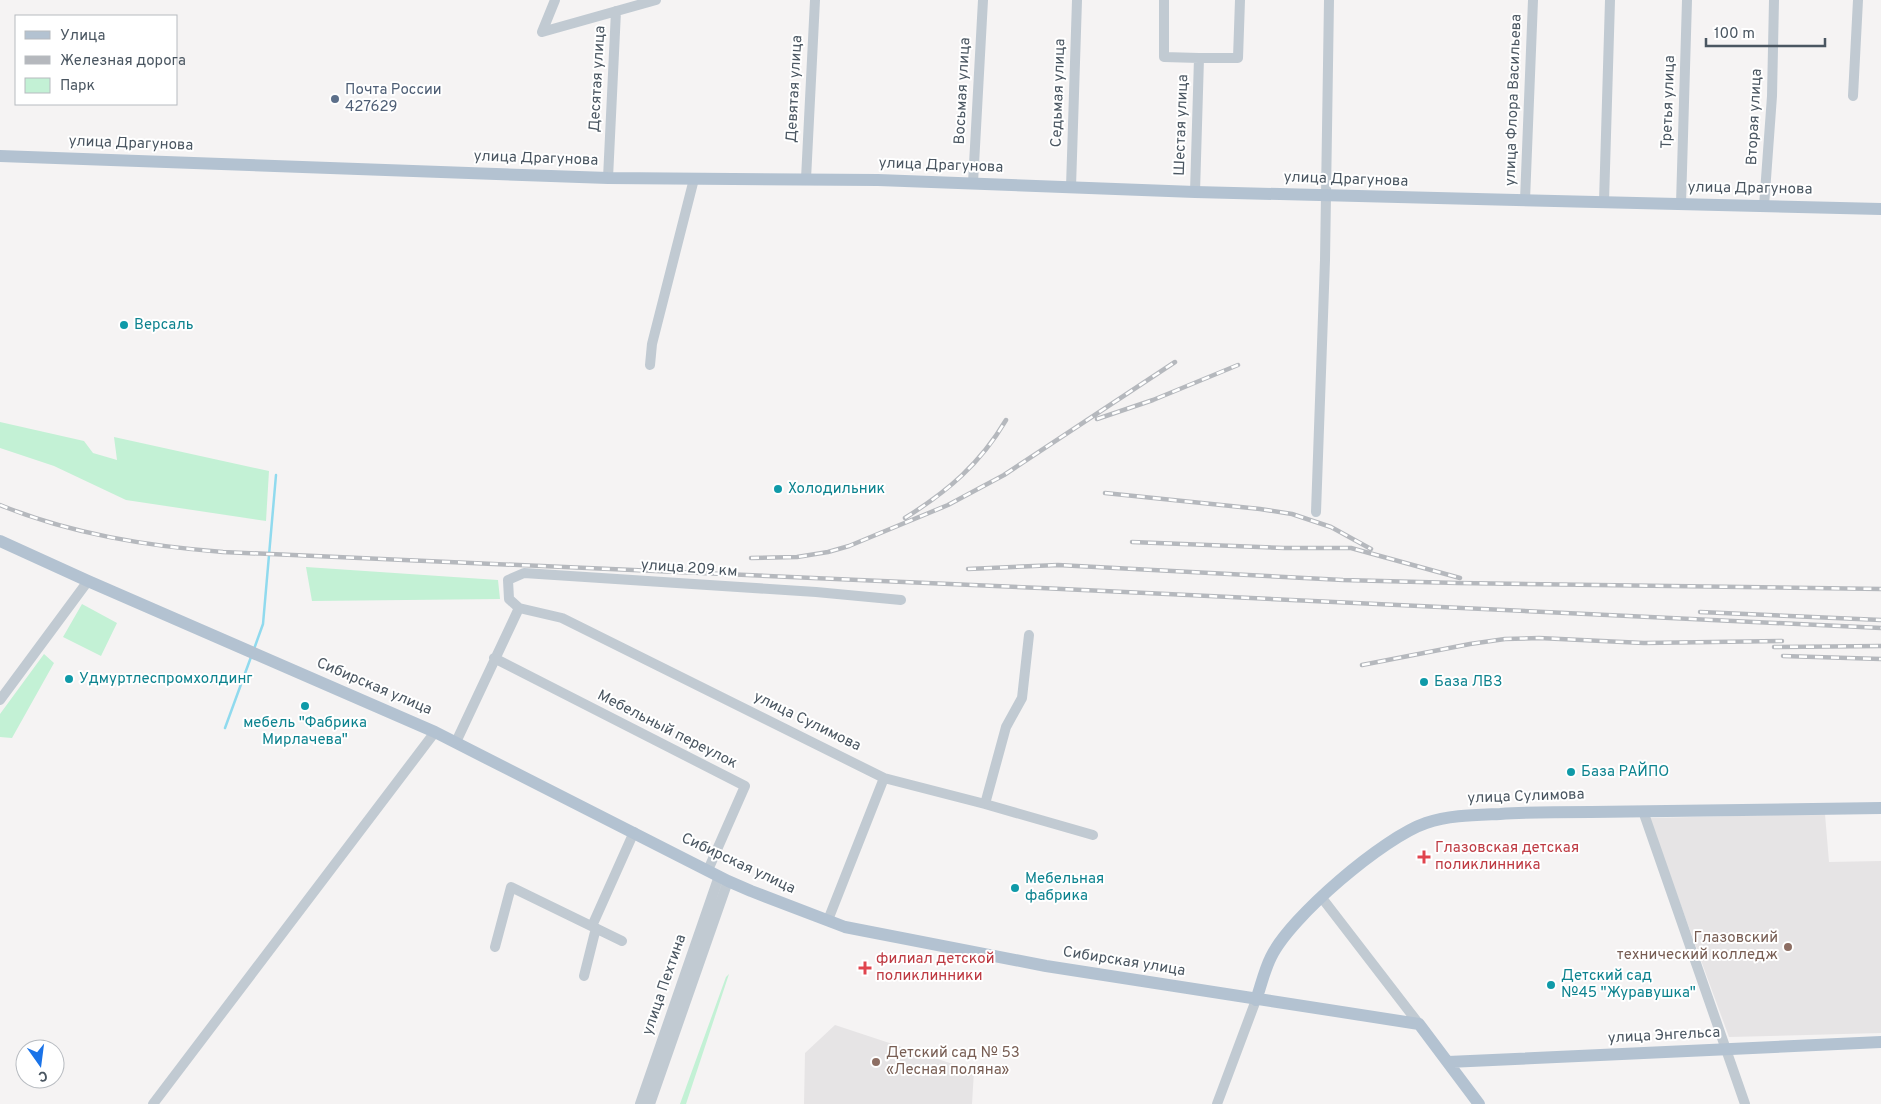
<svg xmlns="http://www.w3.org/2000/svg" width="1881" height="1104" font-family="Overpass,sans-serif">
  <style>
    .education { fill: #e6e4e5 }
    .green { fill: #c3f1d5 }
    .lines { fill: none; stroke-linecap: round; stroke-linejoin: round }
    .stream { stroke: #90daee; stroke-width: 2.5 }
    .minor { stroke: #c1cad2; stroke-width: 10 }
    .major { stroke: #b3c2d1; stroke-width: 12 }
    .rail-casing { stroke: #b5b8bd; stroke-width: 4.5 }
    .rail { stroke: #fff; stroke-width: 2.5; stroke-dasharray: 8; stroke-linecap: butt }
    .service-dot { fill: #5c6f8a; stroke: #fff; stroke-width: 2 }
    .culture-dot { fill: #0f9aa8; stroke: #fff; stroke-width: 2 }
    .health-dot { fill: #e0444e; stroke: #fff; stroke-width: 2 }
    .education-dot { fill: #8d6e63; stroke: #fff; stroke-width: 2 }
    .labels { text-anchor: middle; dominant-baseline: central; stroke-width: 4; stroke-linejoin: round; paint-order: stroke }
    .street-label { font-size: 15px; fill: #4a5661; stroke: #fff }
    .service-label { font-size: 15px; fill: #4e5e75; stroke: #fff; text-anchor: start }
    .culture-label { font-size: 15px; fill: #0d838f; stroke: #fff; text-anchor: start }
    .health-label { font-size: 15px; fill: #be3a42; stroke: #fff; text-anchor: start }
    .education-label { font-size: 15px; fill: #785e54; stroke: #fff; text-anchor: end }
  </style>
  <rect width="100%" height="100%" fill="#f5f3f3"/>
  <path class="education" d="M1825,814L1829,862L1881,861V1033L1729,1037L1649,818Z
    M835,1025L974,1071L972,1104H804L805,1053Z"/>
  <path class="green" d="M0,422L84,441L93,453L117,460L114,437L269,471L266,521L126,500L54,466L0,448Z
    M306,567L498,580L500,599L312,601Z
    M82,604L117,623L101,656L63,637Z
    M44,654L54,663L12,738L0,737V714Z
    M729,974L686,1104H680L726,977Z"/>
  <g class="lines">
    <path class="stream" d="M254,649L263,624L276,475
      M225,728L251,657"/>
    <path class="minor" d="M1164,0V57L1199,58
      M542,32L656,0
      M542,32L555,0
      M1853,96L1858,0
      M608,178L616,11
      M806,179L815,0
      M973,183L983,0
      M1071,187L1077,0
      M1195,192L1199,58H1238L1240,0
      M1525,200L1533,0
      M1604,202L1610,0
      M1681,204L1687,0
      M1764,206L1772,96L1774,0
      M650,365L652,344L694,179
      M1316,512L1325,260L1329,0
      M519,608L562,618L884,778L985,804L1093,835
      M519,608L509,599L508,580L524,573L816,592L901,600
      M494,658L745,786L708,870
      M0,700L88,581
      M456,742L519,608
      M985,804L1006,727L1022,698L1029,635
      M1643,811L1745,1104
      M1322,898L1419,1024
      M828,920L884,778
      M592,926L634,832
      M495,947L511,887L622,941
      M584,976L596,928
      M153,1104L435,732
      M640,1104L719,876
      M650,1104L728,881
      M1217,1104L1256,1000"/>
    <path class="major" d="M0,156L608,178L878,180L1195,192L1881,209
      M0,541L88,581L435,732L728,881L751,891L845,927L1046,966L1419,1024L1479,1104
      M1256,1000C1261,986 1264,971 1271,957C1290,917 1384,837 1426,823C1450,815 1475,815 1500,814C1530,812 1560,812 1591,812C1687,810 1784,809 1881,808
      M1448,1062L1881,1042"/>
    <defs>
      <path id="rail" d="M1097,419L1153,400L1238,365
        M1105,493L1260,509L1292,514L1331,527L1371,549
        M0,505C71,534 147,546 223,552L1041,588L1881,628
        M905,518C948,491 980,464 1006,420
        M1132,542L1284,548H1351L1460,578
        M751,558L797,557L828,552L849,546L948,505L1004,475L1175,362
        M968,569L1058,565L1343,580L1458,583L1881,589
        M1700,612L1881,620
        M1774,647L1881,646
        M1783,656L1881,659
        M1362,665L1470,644L1505,639L1539,638L1644,643L1782,641"/>
    </defs>
    <use href="#rail" class="rail-casing"/>
    <use href="#rail" class="rail"/>
  </g>
  <circle class="service-dot" cx="335" cy="99" r="5"/>
  <g class="culture-dot">
    <circle cx="124" cy="325" r="5"/>
    <circle cx="778" cy="489" r="5"/>
    <circle cx="69" cy="679" r="5"/>
    <circle cx="1424" cy="682" r="5"/>
    <circle cx="305" cy="706" r="5"/>
    <circle cx="1571" cy="772" r="5"/>
    <circle cx="1015" cy="888" r="5"/>
    <circle cx="1551" cy="985" r="5"/>
  </g>
  <g class="health-dot">
    <path d="M1421.5 849.5h5v5h5v5h-5v5h-5v-5h-5v-5h5z"/>
    <path d="M862.5 960.5h5v5h5v5h-5v5h-5v-5h-5v-5h5z"/>
  </g>
  <g class="education-dot">
    <circle cx="1788" cy="947" r="5"/>
    <circle cx="876" cy="1062" r="5"/>
  </g>
  <g class="labels">
    <g class="street-label">
      <text transform="translate(598 79) rotate(-87)">Десятая улица</text>
      <text transform="translate(795 89) rotate(-87)">Девятая улица</text>
      <text transform="translate(963 91) rotate(-87)">Восьмая улица</text>
      <text transform="translate(1059 93) rotate(-88)">Седьмая улица</text>
      <text transform="translate(1514 100) rotate(-88)">улица Флора Васильева</text>
      <text transform="translate(1669 102) rotate(-88)">Третья улица</text>
      <text transform="translate(1755 117) rotate(-87)">Вторая улица</text>
      <text transform="translate(1182 125) rotate(-88)">Шестая улица</text>
      <text transform="translate(131 144) rotate(2)">улица Драгунова</text>
      <text transform="translate(536 159) rotate(2)">улица Драгунова</text>
      <text transform="translate(941 166) rotate(2)">улица Драгунова</text>
      <text transform="translate(1346 180) rotate(2)">улица Драгунова</text>
      <text transform="translate(1750 189) rotate(1)">улица Драгунова</text>
      <text transform="translate(689 569) rotate(4)">улица 209 км</text>
      <text transform="translate(374 687) rotate(23)">Сибирская улица</text>
      <text transform="translate(807 722) rotate(26)">улица Сулимова</text>
      <text transform="translate(667 730) rotate(27)">Мебельный переулок</text>
      <text transform="translate(1526 797) rotate(-2)">улица Сулимова</text>
      <text transform="translate(738 864) rotate(25)">Сибирская улица</text>
      <text transform="translate(1124 962) rotate(9)">Сибирская улица</text>
      <text transform="translate(665 985) rotate(-71)">улица Пехтина</text>
      <text transform="translate(1664 1036) rotate(-3)">улица Энгельса</text>
    </g>
    <g class="service-label">
      <text x="345" y="90">Почта России<tspan x="345" dy="17">427629</tspan></text>
    </g>
    <g class="culture-label">
      <text x="134" y="325">Версаль</text>
      <text x="788" y="489">Холодильник</text>
      <text x="79" y="679">Удмуртлеспромхолдинг</text>
      <text x="1434" y="682">База ЛВЗ</text>
      <text x="305" y="723" text-anchor="middle">мебель "Фабрика<tspan x="305" dy="17">Мирлачева"</tspan></text>
      <text x="1581" y="772">База РАЙПО</text>
      <text x="1025" y="879">Мебельная<tspan x="1025" dy="17">фабрика</tspan></text>
      <text x="1561" y="976">Детский сад<tspan x="1561" dy="17">№45 "Журавушка"</tspan></text>
    </g>
    <g class="health-label">
      <text x="1435" y="848">Глазовская детская<tspan x="1435" dy="17">поликлинника</tspan></text>
      <text x="876" y="959">филиал детской<tspan x="876" dy="17">поликлинники</tspan></text>
    </g>
    <g class="education-label">
      <text x="1778" y="938">Глазовский<tspan x="1778" dy="17">технический колледж</tspan></text>
      <text x="886" y="1053" text-anchor="start">Детский сад № 53<tspan x="886" dy="17">«Лесная поляна»</tspan></text>
    </g>
  </g>
  <rect x="15" y="15" width="162" height="90" fill="#ffffff" stroke="#b7bbc0"/>
  <rect x="25" y="31" width="25" height="8" fill="#b3c2d1" stroke="#b7bbc0"/>
  <text x="60" y="40" font-size="15" fill="#4a5661">Улица</text>
  <rect x="25" y="56" width="25" height="8" fill="#b5b8bd" stroke="#b7bbc0"/>
  <text x="60" y="65" font-size="15" fill="#4a5661">Железная дорога</text>
  <rect x="25" y="78" width="25" height="15" fill="#c3f1d5" stroke="#b7bbc0"/>
  <text x="60" y="90" font-size="15" fill="#4a5661">Парк</text>
  <g transform="translate(40 1064) rotate(166)"><circle r="24" fill="#ffffff" stroke="#b7bbc0"/>
  <path d="M0-4L9 19L0 12L-9 19Z" fill="#1a73e8"/>
  <text y="-8" font-size="14" font-weight="bold" text-anchor="middle" fill="#4a5661">С</text>
  </g>
  <path d="M1706 38v8h119v-8" fill="none" stroke="#4a5661" stroke-width="2.5"/>
  <text x="1714" y="38" font-size="15" fill="#4a5661" stroke="#ffffff" stroke-width="4" paint-order="stroke">100 m</text>
</svg>
